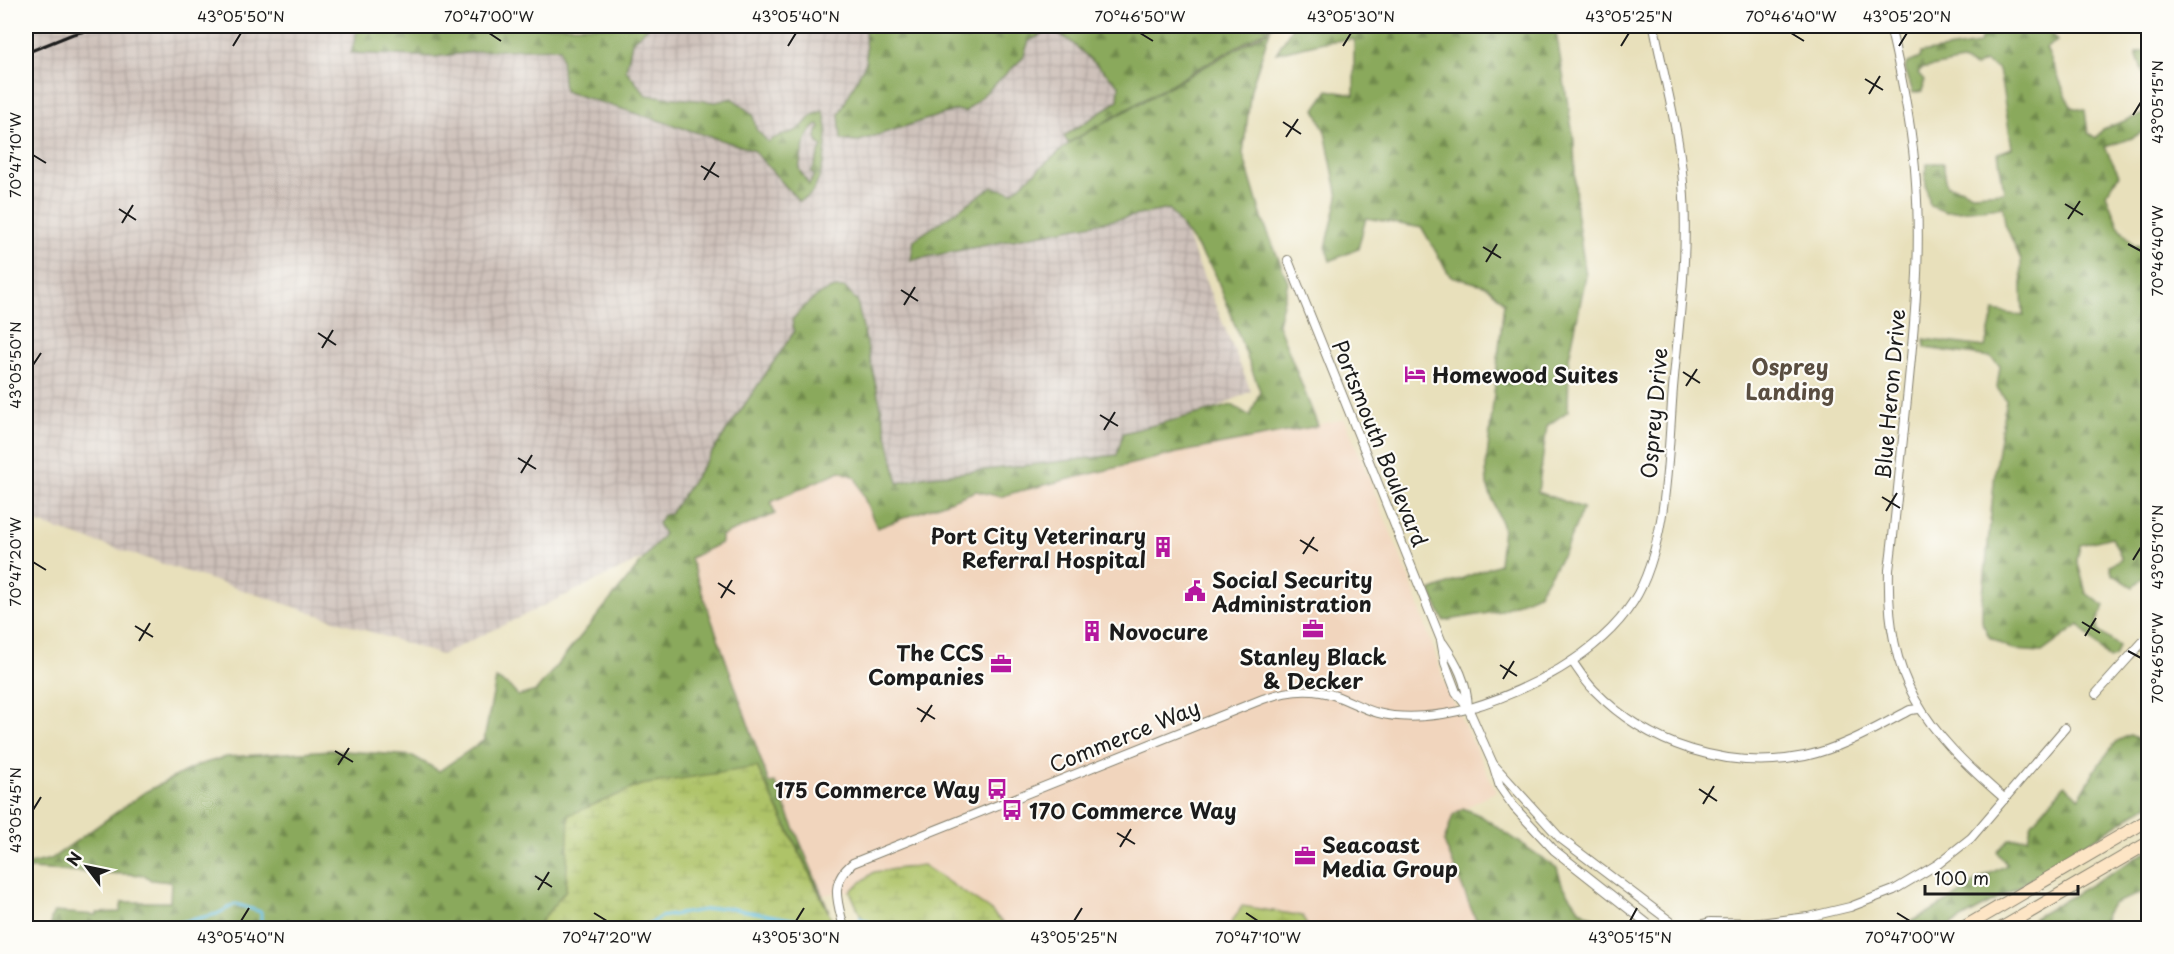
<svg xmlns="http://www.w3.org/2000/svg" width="2174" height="954" font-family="'Playpen Sans',sans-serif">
<defs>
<pattern id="industrial-grid" width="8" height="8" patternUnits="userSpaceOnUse" patternTransform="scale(1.5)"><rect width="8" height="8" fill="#cec1ba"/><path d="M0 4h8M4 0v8" fill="none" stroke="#b0a59f"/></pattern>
<pattern id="forest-firs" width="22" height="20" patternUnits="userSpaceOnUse" patternTransform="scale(1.5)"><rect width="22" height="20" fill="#8aa95c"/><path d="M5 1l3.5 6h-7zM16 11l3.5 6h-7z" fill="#70894b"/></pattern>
<pattern id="wetland-marsh" width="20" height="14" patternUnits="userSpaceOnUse" patternTransform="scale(1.5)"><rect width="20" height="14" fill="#aec367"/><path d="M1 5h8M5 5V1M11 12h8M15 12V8" fill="none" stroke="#95a759"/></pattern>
</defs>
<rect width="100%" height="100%" fill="#fdfcf7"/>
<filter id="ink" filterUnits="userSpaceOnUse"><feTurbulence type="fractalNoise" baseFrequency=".0167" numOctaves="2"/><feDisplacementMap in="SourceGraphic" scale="12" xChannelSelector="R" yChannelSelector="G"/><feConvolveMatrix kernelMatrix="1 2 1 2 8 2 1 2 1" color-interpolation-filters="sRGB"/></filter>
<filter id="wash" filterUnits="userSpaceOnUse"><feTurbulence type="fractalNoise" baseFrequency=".008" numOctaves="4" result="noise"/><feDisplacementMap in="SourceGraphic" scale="24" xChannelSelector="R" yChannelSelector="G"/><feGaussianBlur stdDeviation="1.35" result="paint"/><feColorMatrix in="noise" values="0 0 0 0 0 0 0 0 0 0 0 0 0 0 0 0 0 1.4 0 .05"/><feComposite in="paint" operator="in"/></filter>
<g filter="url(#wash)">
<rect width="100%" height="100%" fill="#e8e0bb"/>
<polygon fill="#f1d5bd" points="1345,419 1410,580 1448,692 1496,791 1453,815 1444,842 1479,928 1308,928 1303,916 1242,906 1228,928 1008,928 989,910 923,865 874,872 850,891 822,895 775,783 769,784 690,558 720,543 721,536 775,514 771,502 841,471 855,477 877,528 976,491 1001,497 1177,453"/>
<polygon fill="url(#industrial-grid)" points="26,26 1100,26 1251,391 1115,458 889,495 867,451 441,655 26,519"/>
<g fill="url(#forest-firs)" stroke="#53623c" stroke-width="1.5" fill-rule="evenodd">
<path d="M 372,26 L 649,26 L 632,42 L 626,70 L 646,95 L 716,102 L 732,98 L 753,115 L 756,129 L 768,142 C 777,135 785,135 795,131 C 808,126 805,115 823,111 C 832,131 824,176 811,194 C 808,198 803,199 799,201 L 753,150 L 564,91 L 560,48 L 481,51 L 435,57 L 351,53 L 358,28 ZM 819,124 L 820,128 L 818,129 L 816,137 L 818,143 L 822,146 L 811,173 L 814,175 L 809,185 L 799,169 C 802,154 804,132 819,124 Z"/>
<polygon points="865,26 1273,26 1068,143 1064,136 1118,101 1119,85 1070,41 1051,30 1029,41 1023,58 965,112 956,110 856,142 841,140 839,114 866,62"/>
<polygon points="1293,26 1555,26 1574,141 1576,210 1586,276 1569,358 1568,411 1547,426 1538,492 1583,508 1565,551 1538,594 1500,611 1444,621 1430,591 1499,564 1503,528 1487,485 1486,467 1504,302 1487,286 1450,276 1422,228 1366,218 1358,249 1330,261 1326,248 1338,197 1325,132 1315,109 1328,90 1354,95 1354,39 1324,42 1276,53"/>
<path d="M 1982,26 L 2048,26 L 2057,41 L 2046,48 L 2071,107 L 2085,110 L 2088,133 L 2096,138 L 2103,129 L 2148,112 L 2148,129 L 2132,138 L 2105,147 L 2119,175 L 2106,194 L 2118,225 L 2134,246 L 2146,244 L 2148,261 L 2145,265 L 2148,275 L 2148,573 L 2133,587 L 2112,574 L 2110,565 L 2122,559 L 2112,537 L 2080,545 L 2077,560 L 2086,593 L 2105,606 L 2097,621 L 2098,631 L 2119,646 L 2115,657 L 2109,659 L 2079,625 L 2042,652 L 2013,650 L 1989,637 L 1982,622 L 1982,605 L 1996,462 L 2006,400 L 1997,388 L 2000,366 L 1990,357 L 1925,348 L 1924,339 L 1985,347 L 1994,311 L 2023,316 L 2021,260 L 2005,224 L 2003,207 L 1946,212 L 1930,206 C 1927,192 1923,177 1927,163 L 1943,163 L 1947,186 L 1960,188 L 1972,194 L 2004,192 L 1998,153 L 2012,148 L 2000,75 L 1997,68 L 1984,62 L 1975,67 L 1962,61 L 1921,69 L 1918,73 L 1924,80 L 1923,91 L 1913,93 L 1905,68 L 1908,63 L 1920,58 L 1921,53 L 1978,44 L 1983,35 Z"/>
<path d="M 1270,30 L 1251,89 L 1243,154 L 1262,218 L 1288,282 L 1278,324 L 1318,426 L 1177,453 L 1012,493 L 1001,497 L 976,491 L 877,528 L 855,477 L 840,471 L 771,502 L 775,514 L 721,536 L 721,543 L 690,558 L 769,783 L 775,782 L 829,911 L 757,767 L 570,815 L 566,890 L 536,928 L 51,928 L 51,919 L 54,912 L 97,915 L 97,913 L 120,912 L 122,902 L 170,902 L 171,882 L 151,880 L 144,875 L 29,869 L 26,865 L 51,859 L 145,792 L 198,765 L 226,757 L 332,750 L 413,756 L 439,771 L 484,740 L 496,679 L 509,686 L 518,696 L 536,691 L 664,534 L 658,524 L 663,515 L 670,514 L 794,332 L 792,320 C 805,304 825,285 845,288 L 857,301 L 898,483 L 923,477 L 1117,455 L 1123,433 L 1232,405 L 1250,416 L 1260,391 L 1214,271 L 1169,209 L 911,260 L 914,240 L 992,187 L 1012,192 L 1072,141 Z"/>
<polygon points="2144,51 2148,54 2148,87 2136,53"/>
<polygon points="2130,735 2148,743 2148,805 2007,894 1945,928 1897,928 1926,914 1963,892 1977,880 2007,865 1997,852 2009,839 2028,838 2032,823 2065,785 2079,798 2099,764 2117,741"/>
<polygon points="1463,808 1481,816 1557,868 1562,884 1580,910 1608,925 1641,928 1479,928 1444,842 1453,815"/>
<polygon points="2148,851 2148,891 2112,904 2106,914 2104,928 2017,928"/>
</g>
<g fill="url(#wetland-marsh)" stroke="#657042" stroke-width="1.5">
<polygon points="757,767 836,928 536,928 566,890 569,815 641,785"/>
<polygon points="923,865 990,910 1008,928 866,928 850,891 874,872"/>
<polygon points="1242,906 1303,916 1308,928 1228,928"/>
</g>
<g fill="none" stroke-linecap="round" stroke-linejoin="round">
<g stroke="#64bde1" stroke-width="3">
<polyline points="860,918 882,928"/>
<polyline points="98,928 108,924 121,926 170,925 217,914 236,904 261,912 261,928"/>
<polyline points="645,928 660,917 723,907 803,921 808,928"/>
</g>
</g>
</g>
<g filter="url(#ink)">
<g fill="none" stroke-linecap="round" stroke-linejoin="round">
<defs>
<g id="minor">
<path d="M 1890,26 C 1902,77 1913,130 1916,183 C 1922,266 1912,348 1904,429 C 1899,476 1895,524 1889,570 C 1886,681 1924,729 2005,799"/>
<polyline points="2146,26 2148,32"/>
<polyline points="1288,260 1441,640 1445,663 1456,692 1468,708 1493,764 1500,787 1514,807 1554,850 1653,928"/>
<path d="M 1443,643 C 1457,663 1467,682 1468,708"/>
<path d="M 1572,661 C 1579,671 1585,681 1594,690 C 1648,746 1729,771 1805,756 C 1842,748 1876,728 1910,710 L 1919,709"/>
<polyline points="2096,694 2148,636"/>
<polyline points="1493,764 1560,838 1679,928"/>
<path d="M 844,928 C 838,902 828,883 853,863 L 1263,699 C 1287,690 1311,687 1336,696 C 1350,701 1363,709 1378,713 C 1405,720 1441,716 1467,709 C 1526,692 1599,655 1633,602 C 1668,548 1668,451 1673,388 C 1679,320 1689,251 1683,183 C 1679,130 1664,78 1654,26"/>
<polyline points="1690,928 1710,922 1760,923 1808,917 1850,907 1894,890 1938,864 1971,838 2065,728"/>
</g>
<g id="secondary">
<polyline points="1963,928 2148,820"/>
<polyline points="2002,928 2148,843"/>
</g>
</defs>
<use href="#minor" stroke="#827e6c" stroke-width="10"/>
<use href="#secondary" stroke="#827e6c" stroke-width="14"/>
<use href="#minor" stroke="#fff" stroke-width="8"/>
<use href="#secondary" stroke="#fde5c5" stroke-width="12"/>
<polyline stroke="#1c1c1c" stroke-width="3" points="26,53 73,34 106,26"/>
</g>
</g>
<path fill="none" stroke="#1c1c1c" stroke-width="2" d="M 489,33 L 501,41M 1140,33 L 1153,41M 1791,33 L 1804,41M 233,46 L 241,33M 788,46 L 796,33M 1343,46 L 1351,33M 1621,46 L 1629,33M 1899,46 L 1907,33M 1865,79 L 1883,90M 1869,94 L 1880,76M 2133,115 L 2141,102M 1283,122 L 1301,134M 1286,137 L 1298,119M 33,155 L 46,163M 701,166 L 719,177M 704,180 L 715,162M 2065,204 L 2083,215M 119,209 L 136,220M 2068,219 L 2080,201M 122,223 L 133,205M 2128,244 L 2141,251M 1483,247 L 1501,258M 1486,262 L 1497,244M 901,290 L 918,301M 904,305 L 915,287M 318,333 L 336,345M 322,348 L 333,330M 33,365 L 41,353M 1683,372 L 1700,383M 1686,386 L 1697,369M 1100,415 L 1118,426M 1104,430 L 1115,412M 518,458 L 536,469M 521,473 L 532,455M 1882,497 L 1900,508M 1886,511 L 1897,493M 1300,540 L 1318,551M 1303,554 L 1314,537M 2133,560 L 2141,547M 33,562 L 46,570M 718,583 L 735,594M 721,598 L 732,580M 2082,622 L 2100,633M 135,626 L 153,637M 2085,636 L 2096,618M 139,641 L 150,623M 2128,651 L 2141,658M 1500,665 L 1517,676M 1503,679 L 1514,661M 917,708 L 935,719M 921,722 L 932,705M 335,751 L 353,762M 338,765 L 349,748M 1699,789 L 1717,801M 1703,804 L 1714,786M 33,810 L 41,797M 1117,833 L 1135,844M 1120,847 L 1131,829M 535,876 L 552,887M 538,890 L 549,872M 594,913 L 607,921M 1246,913 L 1258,921M 1897,913 L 1910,921M 241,921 L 249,908M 796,921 L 804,908M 1074,921 L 1082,908M 1630,921 L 1637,908"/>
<defs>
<symbol id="hotel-bare" viewBox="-9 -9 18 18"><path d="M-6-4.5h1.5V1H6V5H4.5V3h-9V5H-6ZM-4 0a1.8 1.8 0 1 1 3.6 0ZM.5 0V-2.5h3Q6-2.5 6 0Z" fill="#b5179e" stroke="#fdfcf7" stroke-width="2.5" paint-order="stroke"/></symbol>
<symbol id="building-bare" viewBox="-9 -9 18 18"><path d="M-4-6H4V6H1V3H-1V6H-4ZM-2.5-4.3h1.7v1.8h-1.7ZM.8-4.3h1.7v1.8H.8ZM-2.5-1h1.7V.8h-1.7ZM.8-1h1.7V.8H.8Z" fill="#b5179e" stroke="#fdfcf7" stroke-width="2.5" paint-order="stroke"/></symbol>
<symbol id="civic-bare" viewBox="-9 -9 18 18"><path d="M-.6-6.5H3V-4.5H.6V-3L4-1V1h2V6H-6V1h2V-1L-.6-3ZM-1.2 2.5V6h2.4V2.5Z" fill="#b5179e" stroke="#fdfcf7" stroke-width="2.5" paint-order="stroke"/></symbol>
<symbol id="office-bare" viewBox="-9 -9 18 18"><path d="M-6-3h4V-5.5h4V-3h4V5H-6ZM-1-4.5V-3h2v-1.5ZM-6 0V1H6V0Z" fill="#b5179e" stroke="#fdfcf7" stroke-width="2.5" paint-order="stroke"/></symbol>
<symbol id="bus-bare" viewBox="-9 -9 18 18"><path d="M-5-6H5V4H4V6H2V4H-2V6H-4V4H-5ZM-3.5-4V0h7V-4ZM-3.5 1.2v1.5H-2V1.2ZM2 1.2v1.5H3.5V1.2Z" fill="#b5179e" stroke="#fdfcf7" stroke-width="2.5" paint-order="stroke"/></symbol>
</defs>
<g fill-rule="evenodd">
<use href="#hotel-bare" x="1400" y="359" width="30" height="30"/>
<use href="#building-bare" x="1148" y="532" width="30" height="30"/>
<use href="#civic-bare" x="1180" y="576" width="30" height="30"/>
<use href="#office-bare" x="1298" y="614" width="30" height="30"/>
<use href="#building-bare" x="1077" y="616" width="30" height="30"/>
<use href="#office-bare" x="986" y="649" width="30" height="30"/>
<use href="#bus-bare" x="982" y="774" width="30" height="30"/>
<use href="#bus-bare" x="997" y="795" width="30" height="30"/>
<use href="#office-bare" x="1290" y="841" width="30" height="30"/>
</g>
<g text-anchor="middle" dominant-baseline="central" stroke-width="4.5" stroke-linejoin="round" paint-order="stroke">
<g font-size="21" font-weight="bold" fill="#1c1c1c" stroke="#fdfcf7" text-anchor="start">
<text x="1432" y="374">Homewood Suites</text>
<text x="1146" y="535" text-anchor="end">Port City Veterinary<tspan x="1146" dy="24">Referral Hospital</tspan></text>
<text x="1212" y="579">Social Security<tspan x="1212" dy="24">Administration</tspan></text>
<text x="1109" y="631">Novocure</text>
<text x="984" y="652" text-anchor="end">The CCS<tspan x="984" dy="24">Companies</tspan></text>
<text x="1313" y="656" text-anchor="middle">Stanley Black<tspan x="1313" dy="24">&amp; Decker</tspan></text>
<text x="980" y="789" text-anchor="end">175 Commerce Way</text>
<text x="1029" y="810">170 Commerce Way</text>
<text x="1322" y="844">Seacoast<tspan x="1322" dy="24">Media Group</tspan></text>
</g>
<g font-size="21" fill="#1c1c1c" stroke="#fdfcf7">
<text transform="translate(1889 394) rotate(-85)">Blue Heron Drive</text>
<text transform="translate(1653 413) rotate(-85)">Osprey Drive</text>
<text transform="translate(1381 443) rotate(68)">Portsmouth Boulevard</text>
<text transform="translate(1124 735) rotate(-22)">Commerce Way</text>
</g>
<g font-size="22" font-weight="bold" fill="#5a4e41" stroke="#fdfcf7">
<text x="1790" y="365">Osprey<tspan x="1790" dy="25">Landing</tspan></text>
</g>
</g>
<rect width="2174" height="954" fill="none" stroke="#fdfcf7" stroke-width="66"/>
<g transform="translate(87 867) rotate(302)" stroke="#fdfcf7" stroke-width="4.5" paint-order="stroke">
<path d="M0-4.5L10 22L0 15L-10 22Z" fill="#1c1c1c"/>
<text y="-9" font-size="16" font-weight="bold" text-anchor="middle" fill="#1c1c1c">N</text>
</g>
<path d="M1925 885v9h153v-9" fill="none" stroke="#1c1c1c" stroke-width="3"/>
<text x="1934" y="885" font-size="18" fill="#1c1c1c" stroke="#fdfcf7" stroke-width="4.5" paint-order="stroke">100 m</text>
<rect x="33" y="33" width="2108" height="888" fill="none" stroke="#1c1c1c" stroke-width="2"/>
<g font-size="15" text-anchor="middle" fill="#1c1c1c">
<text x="241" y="22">43°05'50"N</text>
<text x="489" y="22">70°47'00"W</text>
<text x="796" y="22">43°05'40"N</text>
<text x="1140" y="22">70°46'50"W</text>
<text x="1351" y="22">43°05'30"N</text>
<text x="1629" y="22">43°05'25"N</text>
<text x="1791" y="22">70°46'40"W</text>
<text x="1907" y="22">43°05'20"N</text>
<text transform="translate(2158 102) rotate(-90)" y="5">43°05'15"N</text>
<text transform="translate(16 155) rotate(-90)" y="5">70°47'10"W</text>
<text transform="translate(2158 251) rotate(-90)" y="5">70°46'40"W</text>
<text transform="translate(16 365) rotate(-90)" y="5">43°05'50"N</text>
<text transform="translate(2158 547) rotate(-90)" y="5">43°05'10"N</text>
<text transform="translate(16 562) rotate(-90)" y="5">70°47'20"W</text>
<text transform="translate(2158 658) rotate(-90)" y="5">70°46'50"W</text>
<text transform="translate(16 810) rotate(-90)" y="5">43°05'45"N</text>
<text x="241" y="943">43°05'40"N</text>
<text x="607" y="943">70°47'20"W</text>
<text x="796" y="943">43°05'30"N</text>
<text x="1074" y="943">43°05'25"N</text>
<text x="1258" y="943">70°47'10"W</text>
<text x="1630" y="943">43°05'15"N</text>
<text x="1910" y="943">70°47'00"W</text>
</g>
</svg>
